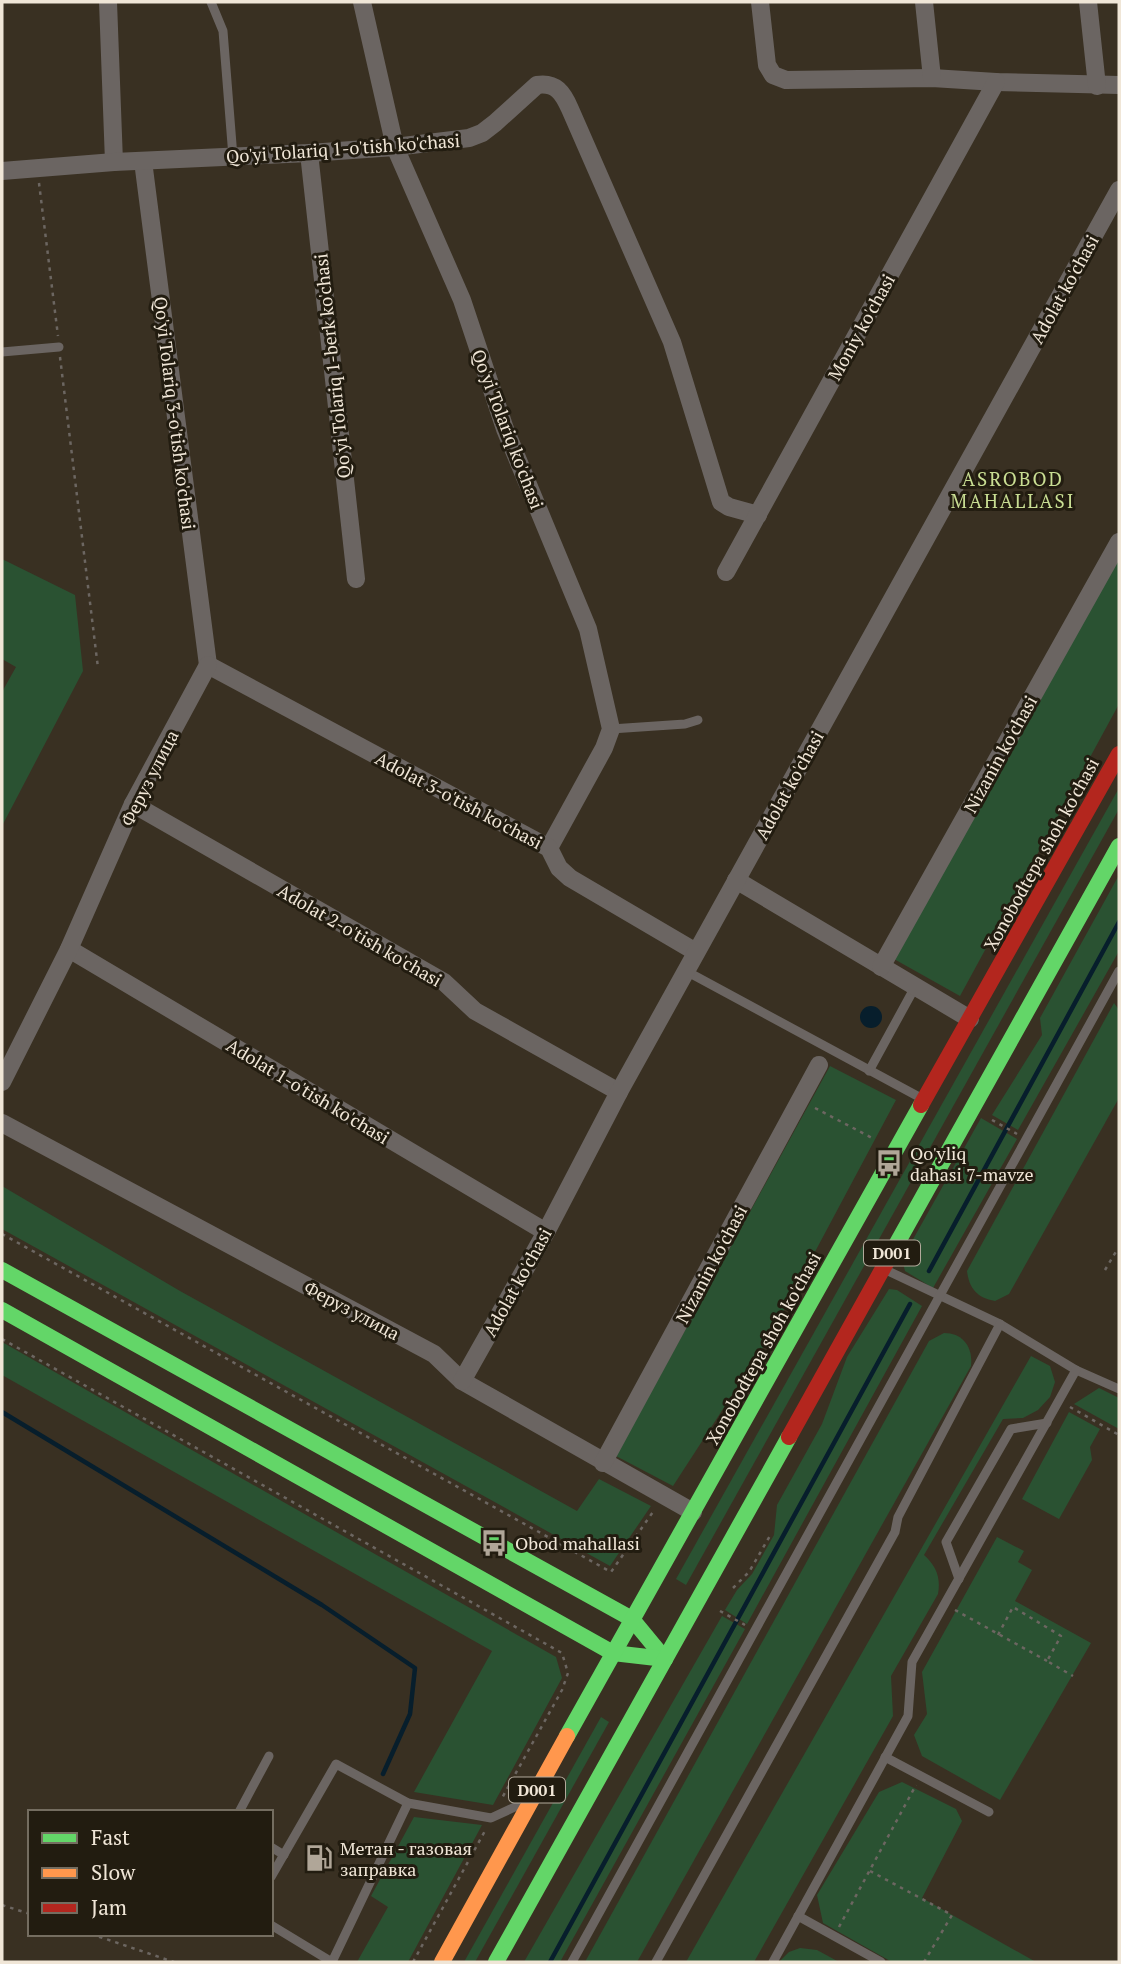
<svg xmlns="http://www.w3.org/2000/svg" width="1121" height="1964" font-family="'PT Serif',serif">
<rect width="100%" height="100%" fill="#393022"/>
<g fill="#2a5232">
<polygon points="1119,557 1119,704 960,996 894,959"/>
<polygon points="2,559 75,595 83,671 2,826 2,692 16,667 2,659"/>
<polygon points="1119,788 1119,809 686,1585 676,1579"/>
<polygon points="1119,875 1119,951 1018,1130 992,1115 1042,1035 1040,1018"/>
<path d="M 1114,1003 L 1119,1010 L 1119,1098 L 1009,1294 L 995,1301 C 977,1298 969,1288 967,1271 Z"/>
<polygon points="830,1066 896,1100 769,1338 673,1486 616,1456"/>
<polygon points="981,1118 1017,1139 933,1288 905,1271 902,1259"/>
<polygon points="2,1186 180,1291 577,1511 599,1479 651,1506 610,1566 2,1229"/>
<polygon points="889,1289 897,1290 922,1306 747,1624 725,1610 737,1590 752,1574 774,1535 777,1505 822,1424 847,1357"/>
<path d="M 944,1333 C 963,1333 973,1347 971,1366 L 637,1962 L 585,1962 L 929,1341 Z"/>
<polygon points="2,1342 556,1657 562,1678 493,1805 414,1792 492,1651 2,1375"/>
<path d="M 1031,1356 L 1050,1366 L 1055,1382 L 1050,1397 L 1038,1410 L 1023,1418 L 1003,1419 L 924,1555 C 936,1566 941,1577 938,1594 L 891,1676 L 893,1716 L 754,1962 L 686,1962 Z"/>
<polygon points="1099,1388 1119,1398 1119,1429 1074,1404"/>
<polygon points="1069,1412 1100,1429 1090,1447 1092,1460 1059,1519 1022,1499"/>
<polygon points="997,1537 1024,1551 1018,1562 1032,1570 1015,1601 1091,1643 1000,1800 922,1756 914,1735 927,1714 922,1672"/>
<polygon points="722,1616 745,1629 560,1962 524,1962"/>
<polygon points="601,1717 609,1722 475,1962 464,1962"/>
<polygon points="902,1782 956,1809 962,1821 922,1898 1036,1962 892,1962 823,1923 817,1895 879,1792"/>
<polygon points="414,1817 482,1825 408,1962 357,1962 388,1907 371,1896"/>
<polygon points="800,1948 817,1950 839,1962 779,1962 789,1952"/>
</g>
<circle fill="#071e2c" cx="871" cy="1017" r="11"/>
<g fill="none" stroke-linecap="round" stroke-linejoin="round">
<g stroke="#071e2c" stroke-width="4.5">
<polyline points="929,1271 1119,922"/>
<polyline points="2,1412 322,1605 415,1668 410,1714 383,1774"/>
<polyline points="550,1962 910,1304"/>
</g>
<g stroke="#6c6661" stroke-width="2.5" stroke-dasharray="3.5 5" stroke-linecap="butt">
<polyline points="39,183 58,336"/>
<polyline points="60,357 98,668"/>
<polyline points="815,1108 874,1139"/>
<polyline points="992,1120 1017,1134"/>
<polyline points="2,1234 611,1572 655,1509"/>
<polyline points="1105,1270 1117,1250 1119,1251"/>
<polyline points="2,1339 562,1653 568,1673 562,1690 502,1798"/>
<polyline points="1070,1407 1119,1435"/>
<polyline points="733,1588 749,1572 771,1534"/>
<polyline points="955,1610 1047,1661"/>
<polyline points="720,1611 745,1625"/>
<polyline points="998,1635 1013,1607 1061,1636 1047,1661 1073,1676"/>
<polyline points="870,1871 952,1915 924,1962"/>
<polyline points="2,1905 30,1914"/>
<polyline points="839,1927 916,1785"/>
<polyline points="91,1934 174,1962"/>
<polyline points="413,1962 486,1829"/>
</g>
<g stroke="#6b6562" stroke-width="9">
<polyline points="211,2 223,31 233,157"/>
<polyline points="2,352 59,347"/>
<polyline points="611,729 685,724 698,720"/>
<polyline points="686,971 921,1098"/>
<polyline points="869,1071 915,987"/>
<polyline points="888,1271 1000,1324 1076,1370 1119,1389"/>
<polyline points="959,1579 946,1542 1011,1429 1047,1423"/>
<polyline points="885,1757 989,1812"/>
<polyline points="239,1812 269,1756"/>
<polyline points="271,1847 284,1855"/>
<polyline points="271,1877 336,1764 408,1803 491,1818 517,1806"/>
<polyline points="798,1916 881,1962"/>
<polyline points="271,1925 332,1962"/>
<polyline points="332,1962 408,1803"/>
<polyline points="572,1962 1119,971"/>
<polyline points="656,1962 895,1532 898,1517 1000,1324"/>
<polyline points="773,1962 908,1716 912,1662 1076,1370"/>
</g>
<g stroke="#6b6562" stroke-width="18">
<polyline points="108,2 114,162"/>
<polyline points="362,2 395,147 462,300 505,429 588,629 611,729 604,748 549,848"/>
<polyline points="760,2 767,65 773,75 786,80 932,78 996,82 1119,85"/>
<polyline points="924,2 932,78"/>
<polyline points="1088,2 1097,86"/>
<polyline points="309,153 356,579"/>
<polyline points="143,161 208,665"/>
<path d="M 2,171 L 114,162 L 309,153 L 395,147 L 469,138 L 482,133 L 495,123 L 537,85 C 556,82 563,93 570,109 L 672,342 L 721,502 L 729,507 L 758,515"/>
<polyline points="726,572 996,82"/>
<polyline points="208,665 549,848 559,868 570,878 696,952"/>
<polyline points="133,804 444,982 475,1011 619,1092"/>
<polyline points="736,880 970,1019"/>
<polyline points="69,949 546,1232"/>
<polyline points="881,967 1119,542"/>
<polyline points="2,1082 69,949 133,804 208,665"/>
<polyline points="2,1123 434,1354 462,1381 693,1512"/>
<polyline points="462,1381 546,1232 619,1092 1119,190"/>
<polyline points="603,1463 819,1065"/>
</g>
<g stroke="#63d668" stroke-width="16">
<polyline points="891,1254 1119,846"/>
<polyline points="2,1270 632,1619 665,1659"/>
<polyline points="2,1310 613,1653 665,1659"/>
<polyline points="567,1736 921,1105"/>
<polyline points="496,1962 789,1437"/>
</g>
<polyline stroke="#ff974d" stroke-width="16" points="442,1962 567,1736"/>
<g stroke="#b3261e" stroke-width="16">
<polyline points="921,1105 1119,754"/>
<polyline points="789,1437 891,1254"/>
</g>
</g>
<defs>
<symbol id="bus-bare" viewBox="-9 -9 18 18"><path d="M-5-6H5V4H4V6H2V4H-2V6H-4V4H-5ZM-3.5-4V0h7V-4ZM-3.5 1.2v1.5H-2V1.2ZM2 1.2v1.5H3.5V1.2Z" fill="#b0a698" stroke="#221c10" stroke-width="2.5" paint-order="stroke"/></symbol>
<symbol id="fuel-bare" viewBox="-9 -9 18 18"><path d="M-5.5-6h7V0h2V4h1.3V-2.5L3-4.5l.8-.8L6-3V5H2.5V1h-1V6h-7ZM-4.2-4.7v3.2H.2V-4.7Z" fill="#b0a698" stroke="#221c10" stroke-width="2.5" paint-order="stroke"/></symbol>
</defs>
<g fill-rule="evenodd">
<use href="#bus-bare" x="870" y="1144" width="38" height="38"/>
<use href="#bus-bare" x="475" y="1524" width="38" height="38"/>
<use href="#fuel-bare" x="300" y="1839" width="38" height="38"/>
</g>
<g text-anchor="middle" dominant-baseline="central" stroke-width="6" stroke-linejoin="round" paint-order="stroke">
<g fill="#221c10" stroke="#b2a99b" stroke-width="2">
<rect x="864" y="1240.5" width="56" height="25" rx="5"/>
<rect x="509" y="1777.5" width="56" height="25" rx="5"/>
</g>
<g font-size="16" font-weight="bold" fill="#f0e6d7">
<text x="892" y="1253">D001</text>
<text x="537" y="1790">D001</text>
</g>
<g font-size="18" fill="#f0e6d7" stroke="#221c10">
<text transform="translate(343 148) rotate(-4)">Qo'yi Tolariq 1-o'tish ko'chasi</text>
<text transform="translate(1064 289) rotate(-61)">Adolat ko'chasi</text>
<text transform="translate(861 327) rotate(-61)">Moniy ko'chasi</text>
<text transform="translate(332 366) rotate(-96)">Qo'yi Tolariq 1-berk ko'chasi</text>
<text transform="translate(175 413) rotate(83)">Qo'yi Tolariq 3-o'tish ko'chasi</text>
<text transform="translate(508 429) rotate(69)">Qo'yi Tolariq ko'chasi</text>
<text transform="translate(1000 754) rotate(-61)">Nizanin ko'chasi</text>
<text transform="translate(149 778) rotate(-63)">Феруз улица</text>
<text transform="translate(789 785) rotate(-61)">Adolat ko'chasi</text>
<text transform="translate(459 800) rotate(28)">Adolat 3-o'tish ko'chasi</text>
<text transform="translate(1041 854) rotate(-61)">Xonobodtepa shoh ko'chasi</text>
<text transform="translate(360 935) rotate(30)">Adolat 2-o'tish ko'chasi</text>
<text transform="translate(308 1091) rotate(31)">Adolat 1-o'tish ko'chasi</text>
<text transform="translate(711 1264) rotate(-62)">Nizanin ko'chasi</text>
<text transform="translate(517 1282) rotate(-61)">Adolat ko'chasi</text>
<text transform="translate(352 1310) rotate(28)">Феруз улица</text>
<text transform="translate(763 1348) rotate(-61)">Xonobodtepa shoh ko'chasi</text>
</g>
<g font-size="18" fill="#f0e6d7" stroke="#221c10" text-anchor="start">
<text x="910" y="1153">Qo'yliq<tspan x="910" dy="21">dahasi 7-mavze</tspan></text>
<text x="515" y="1543">Obod mahallasi</text>
<text x="340" y="1848">Метан - газовая<tspan x="340" dy="21">заправка</tspan></text>
</g>
<g font-size="19" letter-spacing="2" fill="#c9de93" stroke="#221c10">
<text x="1013" y="478">ASROBOD<tspan x="1013" dy="22">MAHALLASI</tspan></text>
</g>
</g>
<rect width="1121" height="1964" fill="none" stroke="#f0e6d7" stroke-width="7"/>
<rect x="28" y="1810" width="245" height="126" fill="#221c10" stroke="#746d60" stroke-width="2"/>
<rect x="42" y="1833" width="35" height="10" fill="#63d668" stroke="#746d60" stroke-width="2"/>
<text x="91" y="1845" font-size="21" fill="#f0e6d7">Fast</text>
<rect x="42" y="1868" width="35" height="10" fill="#ff974d" stroke="#746d60" stroke-width="2"/>
<text x="91" y="1880" font-size="21" fill="#f0e6d7">Slow</text>
<rect x="42" y="1903" width="35" height="10" fill="#b3261e" stroke="#746d60" stroke-width="2"/>
<text x="91" y="1915" font-size="21" fill="#f0e6d7">Jam</text>
</svg>
